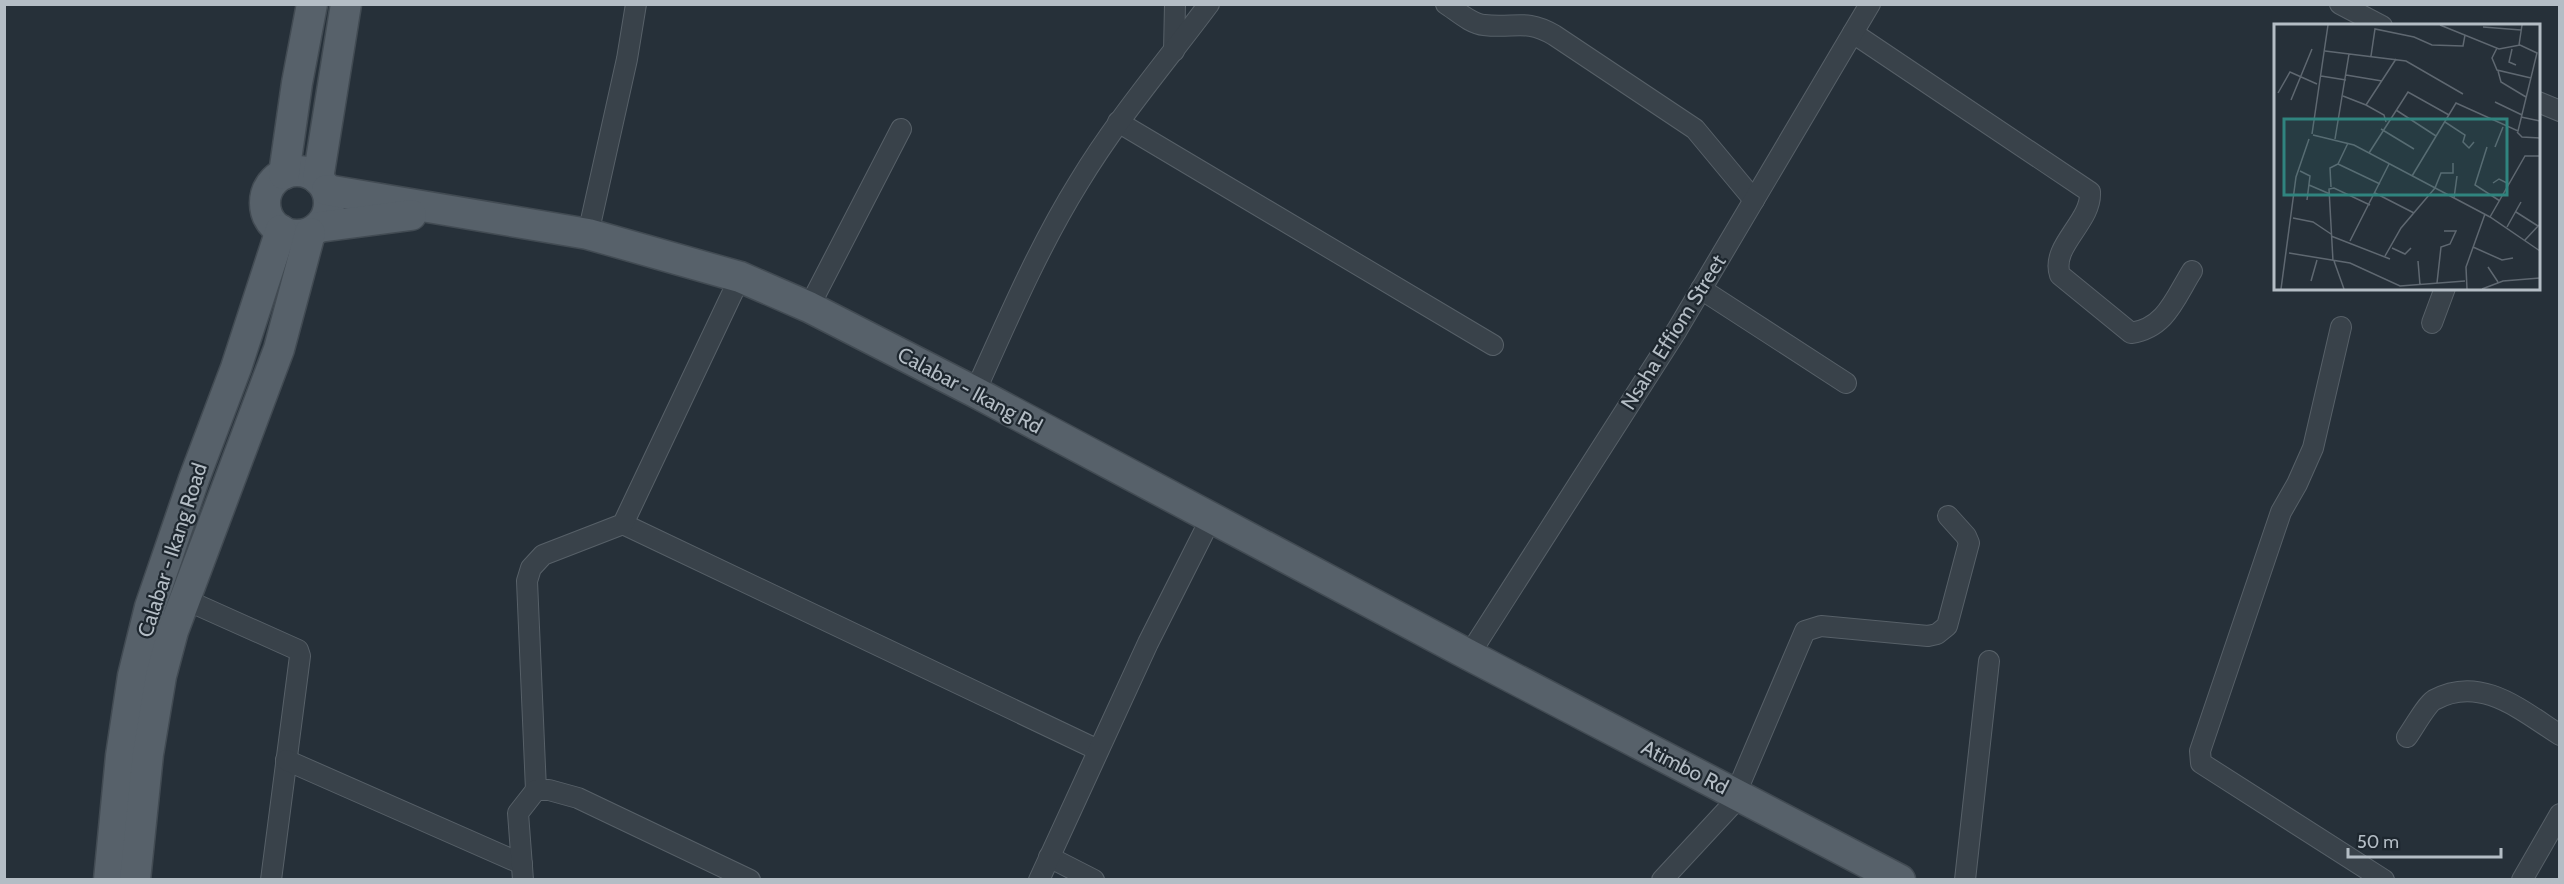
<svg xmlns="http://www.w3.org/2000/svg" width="2564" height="884" font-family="Cabin,sans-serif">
<rect width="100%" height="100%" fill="#263039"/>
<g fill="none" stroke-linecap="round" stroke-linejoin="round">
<defs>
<g id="minor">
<path d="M 1446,4 C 1457,11 1471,24 1484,25 C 1514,29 1525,18 1554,35 L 1695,129 L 1754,200"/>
<polyline points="2340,4 2382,26"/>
<path d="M 1853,33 L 2090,192 C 2092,222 2050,246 2060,275 L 2131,333 C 2166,328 2175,298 2192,271"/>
<polyline points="1174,51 1175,4"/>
<polyline points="2538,102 2560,111"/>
<polyline points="1118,122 1493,345"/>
<polyline points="588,234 627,59 636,4"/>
<polyline points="1701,289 1846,383"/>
<polyline points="809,307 901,129"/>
<polyline points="2432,323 2445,288"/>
<polyline points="2341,327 2313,448 2297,484 2281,512 2200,751 2201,763 2384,880"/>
<path d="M 975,392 C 1007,321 1038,248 1079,182 C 1117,119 1165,63 1209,4"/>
<polyline points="623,524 1098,750"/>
<polyline points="184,599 298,650 300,656 271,880"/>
<polyline points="1469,655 1677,330 1870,4"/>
<path d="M 2407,737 C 2413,729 2426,705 2434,700 C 2481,674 2522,711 2560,735"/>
<polyline points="286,760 522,864"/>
<polyline points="536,790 527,581 531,568 543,555 623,524 740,277"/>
<polyline points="1736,793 1805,631 1821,626 1928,636 1937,634 1947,626 1969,543 1966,536 1948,516"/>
<polyline points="1049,857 1094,880"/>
<polyline points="523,880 518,813 536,790 549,790 578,798 750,880"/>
<polyline points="1039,880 1148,643 1211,518"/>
<polyline points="1662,880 1740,796"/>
<polyline points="1965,880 1989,661"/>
<polyline points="2522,880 2560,814"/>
</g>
<g id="primary">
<circle cx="297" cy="203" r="32"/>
<polyline points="284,174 297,83 312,4"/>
<polyline points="318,179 346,4"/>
<polyline points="327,190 588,234 740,277 809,307 975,392 1469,655 1900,880"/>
<polyline points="319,227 411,215"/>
<polyline points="109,880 121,756 133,676 150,607 194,479 236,368 281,230"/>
<polyline points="135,880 148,754 161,676 173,631 279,349 310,233"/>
</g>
</defs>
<use href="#minor" stroke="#576068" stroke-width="22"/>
<use href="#primary" stroke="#424b53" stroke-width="33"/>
<use href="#minor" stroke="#39424a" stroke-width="20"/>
<use href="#primary" stroke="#57616a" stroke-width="30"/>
</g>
<g text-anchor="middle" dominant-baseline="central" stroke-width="4.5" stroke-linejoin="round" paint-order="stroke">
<g font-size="21" fill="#b4bdc5" stroke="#1e272f">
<text transform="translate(1673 332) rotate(-58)">Nsaha Effiom Street</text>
<text transform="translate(970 390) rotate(28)">Calabar - Ikang Rd</text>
<text transform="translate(172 550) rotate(-72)">Calabar - Ikang Road</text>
<text transform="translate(1685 767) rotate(27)">Atimbo Rd</text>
</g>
</g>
<g transform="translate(2274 24)">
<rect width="266" height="266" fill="#263039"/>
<path fill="none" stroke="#5f6871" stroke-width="1.5" d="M 209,3 L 247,6M 245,21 L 248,1M 223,24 L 218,34 L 223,46 L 257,54M 238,25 L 235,38 L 242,41M 51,27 L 132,37 L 189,70M 97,32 L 101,5 L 140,13 L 158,21 L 189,22 L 191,11M 224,47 L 227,58 L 252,73M 72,51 L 108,57M 47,52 L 72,56M 4,69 L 16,48 L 43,60M 69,72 L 92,81 L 110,91 L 112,98M 17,76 L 38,25M 221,78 L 248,91M 92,81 L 122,35M 122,86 L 162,112M 247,93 L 266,97M 171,98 L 191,111 L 189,118 L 195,124 L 200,118M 107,105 L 140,125M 243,108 L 248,113 L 266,114M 38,110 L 54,1M 39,111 L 80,121 L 216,193 L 266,227M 61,115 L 75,30M 213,123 L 201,161 L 226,177M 221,123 L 229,103M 95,129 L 134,68 L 175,91M 64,140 L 106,160M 26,147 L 36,152 L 33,176M 138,152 L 182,79 L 244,107 L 263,29 L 246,21 L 225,25 L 166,1M 219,159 L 225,155 L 235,160M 35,161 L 56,170M 57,163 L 56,144 L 64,140 L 74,119M 161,164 L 167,149 L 179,149 L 179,139M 101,169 L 140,189M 180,174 L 183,152M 242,188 L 264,202M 216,193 L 251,132 L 266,132M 19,194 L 39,198 L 57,210M 233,203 L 247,178M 57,212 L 116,235M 251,216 L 265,201M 76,217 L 115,140M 199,223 L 228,236 L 239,234M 118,224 L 131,230 L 137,224M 15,229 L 76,239 L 126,262 L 191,257M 111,232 L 127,204 L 161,164M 59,237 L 55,165 L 60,164 L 96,181M 60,237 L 70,265M 144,237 L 146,261M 214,243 L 224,258M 37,257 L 43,236M 163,259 L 167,223 L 176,220 L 182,207 L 170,207M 7,265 L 22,153 L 35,115M 193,265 L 192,243 L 211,190M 208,265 L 229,257 L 266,254"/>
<path fill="#30847f" fill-opacity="0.15" stroke="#30847f" stroke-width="3" d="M 10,95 L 233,95 L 233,171 L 10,171 Z"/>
<rect width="266" height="266" fill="none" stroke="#b4bdc5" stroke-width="3"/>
</g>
<rect width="2564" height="884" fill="none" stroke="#b4bdc5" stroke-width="12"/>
<path d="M2348 848v9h153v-9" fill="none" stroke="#b4bdc5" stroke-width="3"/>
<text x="2357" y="848" font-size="18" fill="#b4bdc5" stroke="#1e272f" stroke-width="4.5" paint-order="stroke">50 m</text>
</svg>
